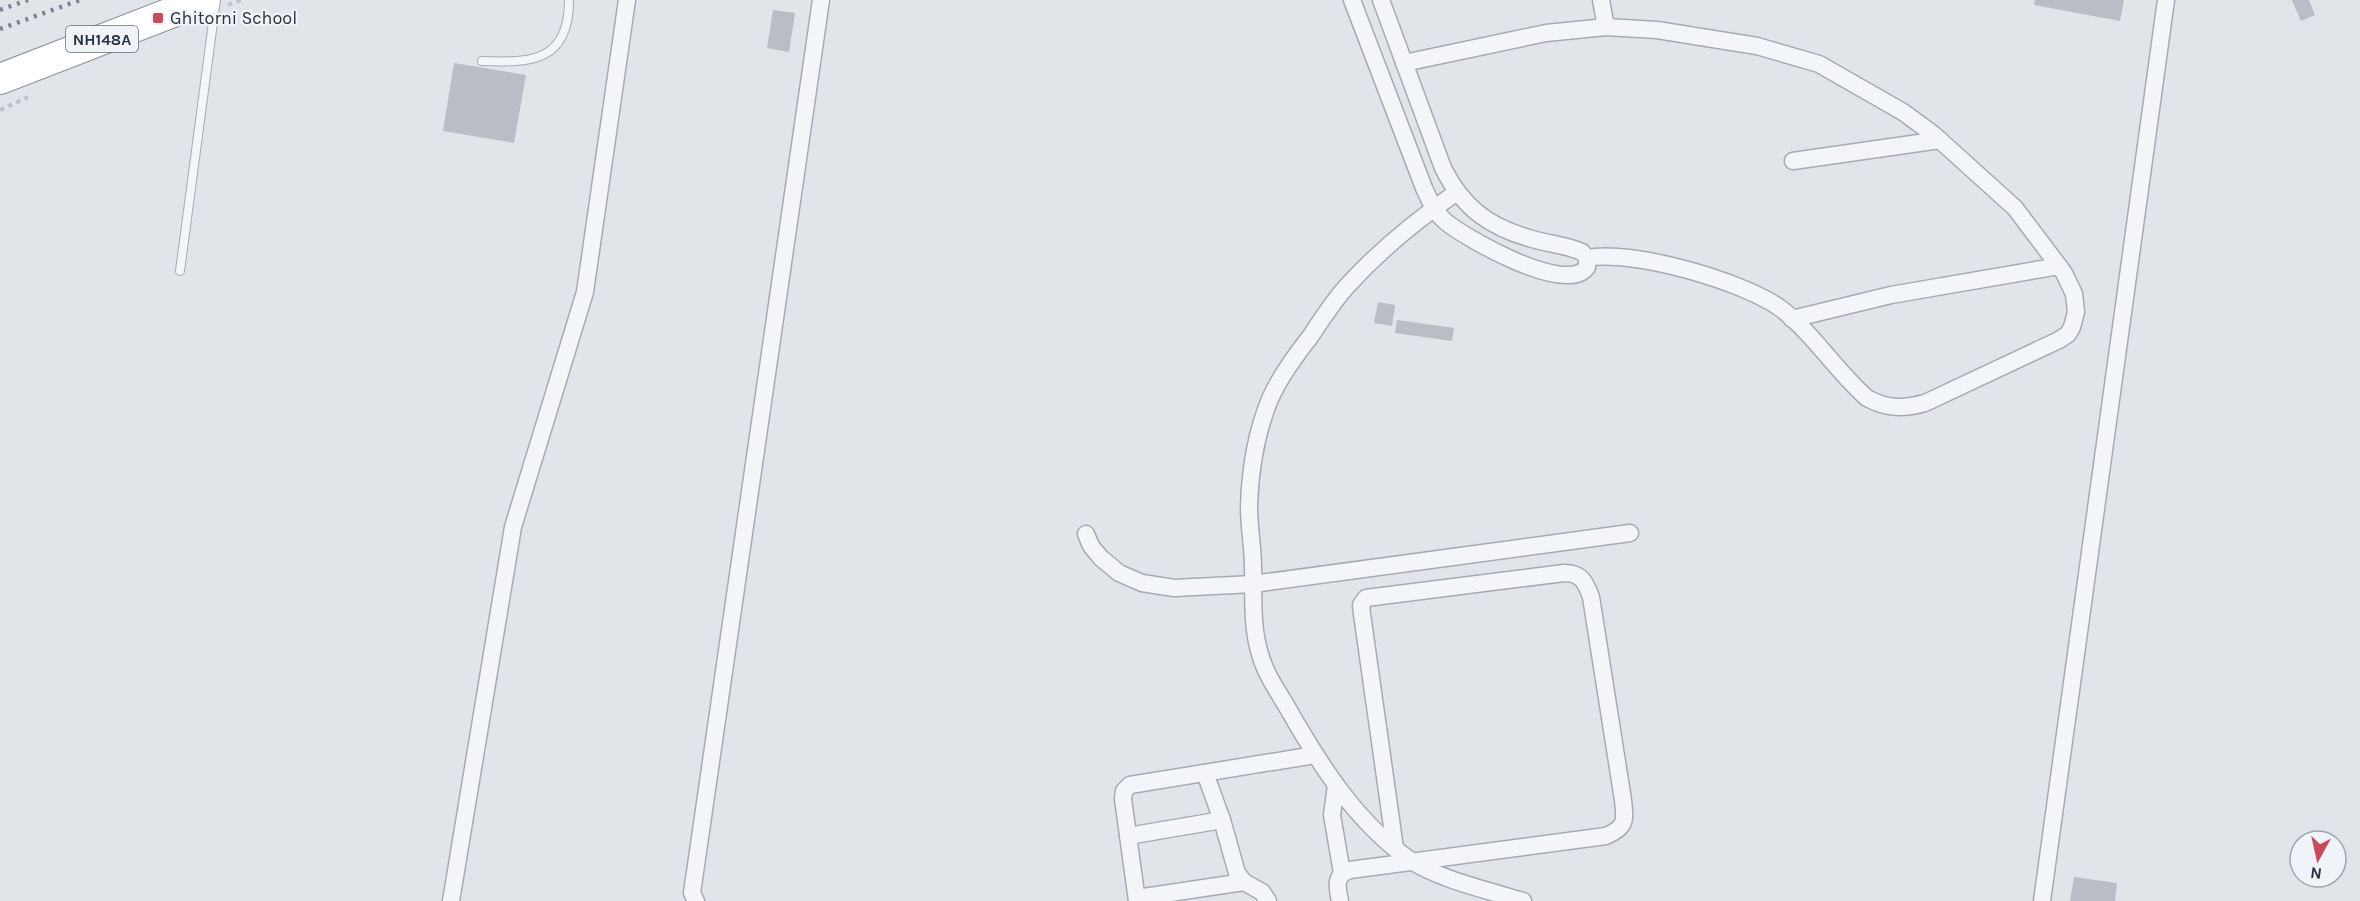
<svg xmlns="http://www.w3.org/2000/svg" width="2360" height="901" font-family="Karla,sans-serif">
<rect width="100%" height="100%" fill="#e1e4e9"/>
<g fill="#b8bdc6">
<polygon points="2035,0 2124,0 2120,21 2034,5"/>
<polygon points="2292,0 2309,0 2315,15 2301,21"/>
<polygon points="773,10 795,13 789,52 767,48"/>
<polygon points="454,63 526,75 514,143 443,131"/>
<polygon points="1378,302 1395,305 1392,326 1374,323"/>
<polygon points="1397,320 1454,328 1452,341 1395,333"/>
<polygon points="2074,877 2117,883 2115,901 2070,901"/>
</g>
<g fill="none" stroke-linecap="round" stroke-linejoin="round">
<defs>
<g id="lane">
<path d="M 482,61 C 531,63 569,62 569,0"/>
<polyline points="180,271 216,0"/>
</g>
<g id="street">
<path d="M 1352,0 L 1424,188 C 1430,201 1435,213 1446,222 C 1467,239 1567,296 1587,267 L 1587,258 L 1582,252 C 1566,245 1549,244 1532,239 C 1489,227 1463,208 1443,168 L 1381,0"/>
<polyline points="1601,0 1606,27"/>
<path d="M 1404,63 L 1546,33 L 1606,27 L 1657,30 L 1757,46 L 1819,64 L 1903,112 L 1933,134 L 2015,208 L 2064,273 L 2074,294 L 2076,312 L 2072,327 L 2068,334 L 2059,340 L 1925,403 C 1903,409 1887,409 1867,398 C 1836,371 1813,333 1780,308 C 1742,281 1632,249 1587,258"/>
<polyline points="1793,161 1940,140"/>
<path d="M 1457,192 C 1418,219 1380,250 1348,285 C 1334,300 1322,319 1310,337 C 1295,356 1280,376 1270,399 C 1256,433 1250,470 1249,507 C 1249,527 1253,547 1253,567 C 1254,596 1251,625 1260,654 C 1265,673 1277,690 1287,707 C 1320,765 1355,821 1410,860 C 1438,879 1490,891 1523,901"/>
<polyline points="1792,319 1891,295 2059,266"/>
<polyline points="1086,534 1091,546 1101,558 1119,573 1142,583 1174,588 1253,584 1630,533"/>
<polyline points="1205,773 1222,820 1237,873 1244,882 1262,892 1268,901"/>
<polyline points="1336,785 1332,815 1342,873"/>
<polyline points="1128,836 1222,820"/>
<polyline points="1137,898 1244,882"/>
<polyline points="451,901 513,527 585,292 627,0"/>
<polyline points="696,901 692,893 821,0"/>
<polyline points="1137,901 1123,799 1124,791 1130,785 1315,755"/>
<path d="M 1340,901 C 1337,887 1334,875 1350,870 L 1606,836 C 1627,827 1625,820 1623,800 L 1591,597 C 1585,581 1581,573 1564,573 L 1366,598 L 1361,605 L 1362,614 L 1395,848"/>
<polyline points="2042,901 2166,0"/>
</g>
<polyline id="highway" points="0,79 204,0"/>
</defs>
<use href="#lane" stroke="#a6abb3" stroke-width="10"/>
<use href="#street" stroke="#a6abb3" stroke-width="19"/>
<use href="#highway" stroke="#89919f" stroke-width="32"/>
<g stroke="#bfc2c8" stroke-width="4" stroke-dasharray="4.5 4.5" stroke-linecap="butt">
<polyline points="228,5 241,0"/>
<polyline points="0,110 28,97"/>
</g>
<use href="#lane" stroke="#f4f5f8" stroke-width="8"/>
<use href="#street" stroke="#f4f5f8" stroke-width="16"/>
<use href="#highway" stroke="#fff" stroke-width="30"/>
<g stroke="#7b8392" stroke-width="4.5" stroke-dasharray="3 6" stroke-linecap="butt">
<polyline points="0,10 28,0"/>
<polyline points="0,29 80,0"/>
</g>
</g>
<rect fill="#c94b5b" stroke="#f0f3f7" stroke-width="2" x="152" y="12" width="12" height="12" rx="3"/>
<g text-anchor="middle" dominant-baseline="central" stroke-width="4.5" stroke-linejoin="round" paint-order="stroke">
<rect fill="#f0f3f7" stroke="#656c77" stroke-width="1.5" x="66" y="26" width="72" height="26" rx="4.5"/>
<g font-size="16" font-weight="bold" fill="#2a3240">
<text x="102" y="39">NH148A</text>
</g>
<g font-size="18" fill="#2a3240" stroke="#f0f3f7" text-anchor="start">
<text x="170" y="18">Ghitorni School</text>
</g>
</g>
<g transform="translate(2318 859) rotate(188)"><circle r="28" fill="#f0f3f7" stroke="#a1a6ae" stroke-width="1.5"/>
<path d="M0-4.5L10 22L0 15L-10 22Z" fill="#c94b5b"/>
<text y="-9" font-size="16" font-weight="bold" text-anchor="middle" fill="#2a3240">N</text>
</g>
</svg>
